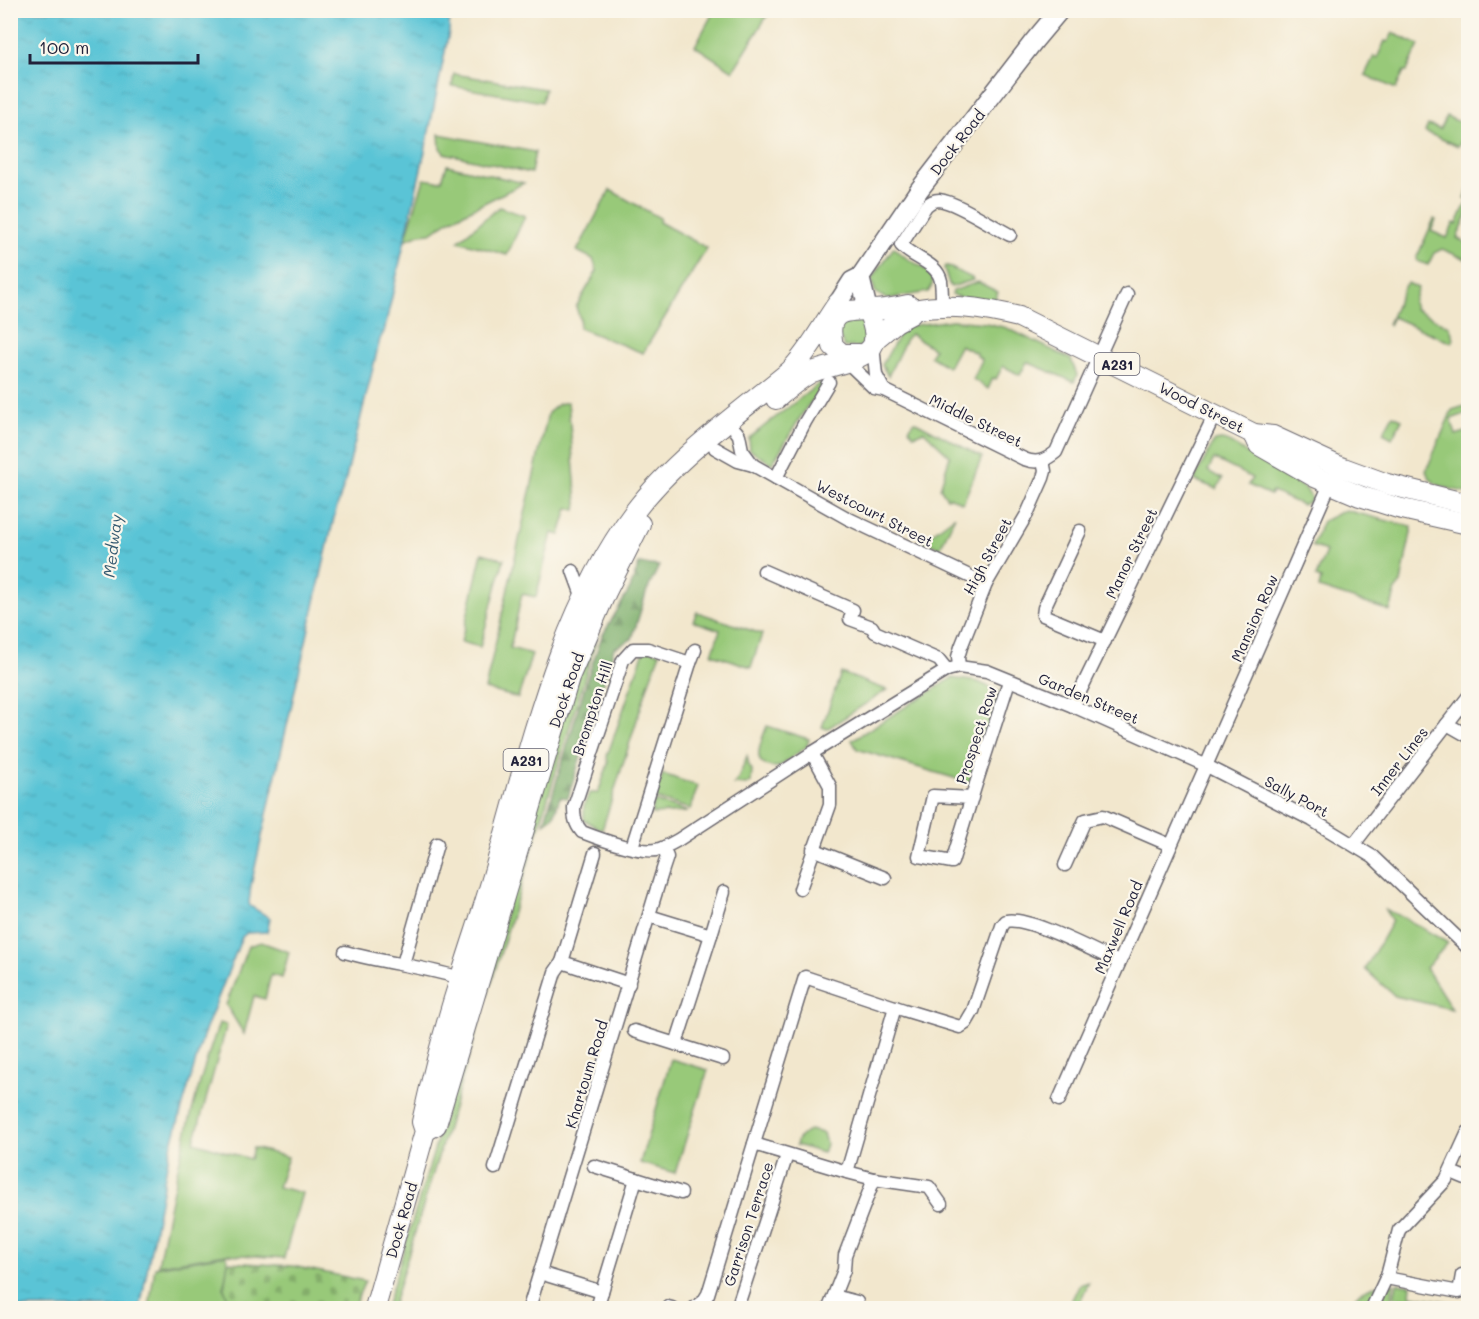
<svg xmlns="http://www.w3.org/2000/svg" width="1479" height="1319" font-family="Mali,sans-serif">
<defs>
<pattern id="forest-firs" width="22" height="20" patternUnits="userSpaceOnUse" patternTransform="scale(1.5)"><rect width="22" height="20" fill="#7aad69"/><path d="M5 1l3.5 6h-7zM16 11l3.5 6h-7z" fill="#648c58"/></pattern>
<pattern id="cemetery-stones" width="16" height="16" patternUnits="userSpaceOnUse" patternTransform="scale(1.5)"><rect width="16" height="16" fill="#98c979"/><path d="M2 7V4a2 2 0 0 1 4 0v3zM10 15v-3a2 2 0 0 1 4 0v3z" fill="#83ac6a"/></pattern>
<pattern id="water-ripples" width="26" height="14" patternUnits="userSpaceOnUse" patternTransform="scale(1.5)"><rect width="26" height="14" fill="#5ac4d6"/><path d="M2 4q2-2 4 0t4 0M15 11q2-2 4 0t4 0" fill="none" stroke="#4ea8b9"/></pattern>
</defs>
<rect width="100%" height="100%" fill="#fbf7ec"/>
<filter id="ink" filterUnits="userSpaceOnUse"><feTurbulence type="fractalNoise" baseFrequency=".0167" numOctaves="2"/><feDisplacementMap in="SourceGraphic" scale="12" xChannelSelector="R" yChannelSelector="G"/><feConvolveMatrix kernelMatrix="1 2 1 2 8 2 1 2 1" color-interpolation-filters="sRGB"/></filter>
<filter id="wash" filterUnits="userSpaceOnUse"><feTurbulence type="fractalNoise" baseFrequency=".008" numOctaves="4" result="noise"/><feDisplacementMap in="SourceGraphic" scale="24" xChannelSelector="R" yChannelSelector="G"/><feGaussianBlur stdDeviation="1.35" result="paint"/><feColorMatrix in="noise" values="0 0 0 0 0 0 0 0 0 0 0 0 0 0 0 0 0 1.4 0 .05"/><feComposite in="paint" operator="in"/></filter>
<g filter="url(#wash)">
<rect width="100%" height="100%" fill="#f2e7cd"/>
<g fill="#98c979" stroke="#5d765a" stroke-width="1.5">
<polygon points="714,11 770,11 733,71 695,46"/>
<polygon points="1393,33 1419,45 1407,71 1404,71 1396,89 1365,75 1374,56 1377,58 1385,41 1388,42"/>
<polygon points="454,74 545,89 542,102 452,86"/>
<polygon points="1446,116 1468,126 1468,139 1465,146 1460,143 1458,146 1425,132 1428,125 1440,129"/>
<polygon points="439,134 535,152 531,173 444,153 440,148"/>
<polygon points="447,165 524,183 448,221 431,233 420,234 405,240 424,179 437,181 442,180"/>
<polygon points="610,190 660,218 659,222 707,248 643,353 579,328 580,319 576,307 597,271 593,259 577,251"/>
<polygon points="1468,190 1468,213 1457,238 1468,244 1468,260 1442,249 1434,253 1428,265 1417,261 1417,257 1434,219 1436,220 1431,231 1447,238 1454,223 1457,224 1468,199 1465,198"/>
<polygon points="499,207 525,216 507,255 458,241"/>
<path d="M 894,247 C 897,250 900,254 905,257 C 918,266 943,274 928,292 L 886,299 L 875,292 L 872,279 Z"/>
<polygon points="947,266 972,278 973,280 951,287 949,284 944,268 945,266"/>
<polygon points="978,282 998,292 993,303 959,297 952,294 953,291"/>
<polygon points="1408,283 1418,288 1413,302 1415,309 1449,326 1454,338 1452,343 1393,317 1389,325 1388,324 1405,285"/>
<polygon points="842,319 863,320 869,334 860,347 844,347 836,328"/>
<polygon points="952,320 986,323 1007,328 1071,359 1077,375 1074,382 1027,362 1020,375 1003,366 996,379 993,378 988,389 973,379 982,360 976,355 976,353 960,345 948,367 930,356 934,349 911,334 906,339 888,376 882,365 900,333 909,326"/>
<polygon points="821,382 829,382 806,408 772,464 750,450 749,438"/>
<polygon points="568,402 577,503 576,510 568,508 560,535 552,533 536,597 522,594 510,648 532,654 518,698 485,689 548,413 559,404"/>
<path d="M 1468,405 L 1468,413 L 1451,419 L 1456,435 L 1468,431 L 1468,493 C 1452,488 1432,489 1426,471 L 1452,410 Z"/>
<polygon points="1393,415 1402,419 1392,438 1383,433"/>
<polygon points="914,421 982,457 963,503 950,497 947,498 940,488 950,456 924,431 914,435 909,429"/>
<polygon points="1221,440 1227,441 1306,489 1311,498 1310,502 1302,505 1272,492 1270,495 1248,485 1252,478 1214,459 1208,471 1222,479 1217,489 1194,480 1212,445 1215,441"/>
<polygon points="1345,510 1412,527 1401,583 1396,589 1390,611 1319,588 1321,579 1316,577 1326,551 1312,546 1323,521"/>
<polygon points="955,516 940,548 923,541 923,540"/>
<polygon points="482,553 504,559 480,647 461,642"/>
<polygon points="697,612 762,634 751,667 712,654 720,630 693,621"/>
<polygon points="598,634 392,1308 386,1308 487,977 570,693"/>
<polygon points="645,648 660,653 649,682 602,830 584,820 584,806 589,793 598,793 608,764 607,756"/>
<polygon points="841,673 887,690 827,729 822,727"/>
<polygon points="952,678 978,682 1003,693 974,784 857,749 852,740"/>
<path d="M 767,726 L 809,739 L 807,746 L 779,767 C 748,769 760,744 767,726 Z"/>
<polygon points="747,756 749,766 752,770 751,782 747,785 734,784 738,779"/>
<polygon points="663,774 698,786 690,809 654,798"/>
<polygon points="654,801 688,812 652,814"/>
<polygon points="1385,910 1403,917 1448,943 1426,968 1452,1009 1395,996 1365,969 1392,921"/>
<polygon points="261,942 289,952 282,978 271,975 265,999 254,996 244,1034 226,1005 248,946"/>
<path d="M 219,1023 L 227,1025 L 194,1142 L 250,1159 L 253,1148 L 288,1157 L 278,1187 L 302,1193 L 284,1258 L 226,1254 L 158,1265 C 173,1183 191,1102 219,1023 Z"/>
<polygon points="671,1059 708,1070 675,1173 640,1163"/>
<polygon points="809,1130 823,1133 826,1144 823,1153 796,1145 798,1139"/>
<polygon points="226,1255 228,1262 224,1288 231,1308 149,1308 155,1267"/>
<polygon points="1089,1282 1077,1308 1068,1308 1079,1285"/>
<polygon points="1381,1283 1369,1308 1345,1308 1360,1292"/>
<polygon points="1394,1283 1390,1308 1377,1308 1388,1285"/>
<polygon points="1397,1283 1411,1285 1410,1295 1454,1303 1454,1307 1394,1297"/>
</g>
<polygon fill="url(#forest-firs)" stroke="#4e6852" stroke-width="1.5" points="639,564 659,566 646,593 632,639 614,648 568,798 560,797 554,816 544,823 587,679 602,636 630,589"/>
<polygon fill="url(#cemetery-stones)" stroke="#5d765a" stroke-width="1.5" points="228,1262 293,1266 365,1281 353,1308 231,1308 224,1288"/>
<polygon fill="url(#water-ripples)" stroke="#3e7388" stroke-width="1.5" points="10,11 450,11 449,32 425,151 384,332 380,339 345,482 335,513 251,885 249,903 250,906 270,918 267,932 247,933 242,937 203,1036 169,1154 140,1308 11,1308"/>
</g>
<g filter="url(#ink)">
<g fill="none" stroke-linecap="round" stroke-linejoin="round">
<defs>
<g id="street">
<path d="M 942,306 C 942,298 942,289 941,281 C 937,262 913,259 901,245 L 926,206 C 930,202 933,200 939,200 C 957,202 992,226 1010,235"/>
<polyline points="873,345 876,375 884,390"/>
<path d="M 847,362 L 874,388 L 884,390 L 1024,459 C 1037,464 1045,461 1056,452 L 1127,294"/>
<polyline points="736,431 739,435 742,450 753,465"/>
<polyline points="715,448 738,461 753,465 847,518 986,584"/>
<polyline points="776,478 805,422 829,382"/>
<polyline points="1080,531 1044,608 1043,615 1105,641"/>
<polyline points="573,571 584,601"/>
<polyline points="764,571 853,610 850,619 872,627 875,632 939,660 947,670"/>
<polyline points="690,663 695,650"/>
<polyline points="959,667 958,657 961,647 986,584 1027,514 1043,478 1045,471 1043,461"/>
<polyline points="1073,706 1215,414"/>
<polyline points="1447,724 1468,736"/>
<polyline points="972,798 933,796 919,856 952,862 975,787 1009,681"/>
<polyline points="1354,844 1468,697"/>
<path d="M 632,847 L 690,663 L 648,649 L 633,649 L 623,660 L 574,807 C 574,817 575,824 582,832 C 600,839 637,853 656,850 C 664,848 671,844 678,840 L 812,753 L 947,670 L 959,667 L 987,671 L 1073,706 L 1205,765 L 1312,820 L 1373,857 L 1468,948"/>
<polyline points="813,849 885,878"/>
<polyline points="595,853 562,962 629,984"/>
<polyline points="1065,865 1085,820 1103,816 1170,845"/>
<polyline points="800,889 830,805 830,786 812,753"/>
<polyline points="649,916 711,935 724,892"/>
<path d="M 345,952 C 383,963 422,966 460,978"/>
<polyline points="403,964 437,844"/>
<polyline points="634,1031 723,1059"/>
<polyline points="676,1044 711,935"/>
<polyline points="1059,1100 1330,484"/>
<polyline points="754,1144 847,1172 895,1007"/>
<polyline points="594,1166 681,1193"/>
<polyline points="495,1168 555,972 562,962"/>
<polyline points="847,1172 874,1179 929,1187 941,1204"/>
<polyline points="1451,1172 1468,1179"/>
<polyline points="540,1273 602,1292"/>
<polyline points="1386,1278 1459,1292 1462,1275"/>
<polyline points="834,1296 857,1302"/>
<polyline points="739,1302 787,1155"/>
<polyline points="668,1307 672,1308"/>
<polyline points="529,1308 663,869 667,857 663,848"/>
<polyline points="597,1308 636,1179"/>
<path d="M 694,1308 L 703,1302 L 708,1294 L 805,977 L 904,1010 L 960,1027 L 966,1023 L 973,1011 L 1002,926 L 1006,921 C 1029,916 1095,952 1119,962"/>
<polyline points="829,1308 844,1270 845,1255 874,1179"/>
<polyline points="1372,1308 1387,1276 1399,1230 1446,1180 1468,1132"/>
</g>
<g id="secondary">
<polyline points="860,277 868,310"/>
<polyline points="838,303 852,281 860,277 919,190 1034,41 1060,10"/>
</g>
<g id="primary">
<polyline points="874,340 896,322 911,314 913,310"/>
<path d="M 859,354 L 842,354 L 833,346 C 826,310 842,311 870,310 C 883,310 895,308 908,305 L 913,310 C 949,303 983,308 1019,317 L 1254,434 L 1273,436 L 1338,466 L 1387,484 L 1468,504"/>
<path d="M 776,399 C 786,390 798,380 810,373 C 827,365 866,363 874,343 C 877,333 871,320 868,310"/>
<polyline points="1254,434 1259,445 1315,477 1360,496 1398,508 1468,524"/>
<polyline points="425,1131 436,1125 570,675 606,592 640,524"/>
<path d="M 375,1308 L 425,1131 L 422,1122 C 433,1073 445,1025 461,977 C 472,941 485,905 495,869 C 530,749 559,612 635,511 C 675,458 739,413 790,371 C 811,349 821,327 838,303"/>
</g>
</defs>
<use href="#street" stroke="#6b676e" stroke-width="15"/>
<use href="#secondary" stroke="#6b676e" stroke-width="21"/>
<use href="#primary" stroke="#6b676e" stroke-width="22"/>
<use href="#street" stroke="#fff" stroke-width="12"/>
<use href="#secondary" stroke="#fff" stroke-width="18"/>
<use href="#primary" stroke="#fff" stroke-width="20"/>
</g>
</g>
<g text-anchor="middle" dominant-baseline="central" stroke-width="4.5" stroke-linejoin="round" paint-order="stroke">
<g fill="#fbf7ec" stroke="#636270" stroke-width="1.5">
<rect x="1094.5" y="353" width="45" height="22" rx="4.5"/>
<rect x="503.5" y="749" width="45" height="22" rx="4.5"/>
</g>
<g font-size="14" font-weight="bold" fill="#22223b">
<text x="1117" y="364">A231</text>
<text x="526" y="760">A231</text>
</g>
<g font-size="15" fill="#22223b" stroke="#fbf7ec">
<text transform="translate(957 142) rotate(-52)">Dock Road</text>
<text transform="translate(1202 407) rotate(27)">Wood Street</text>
<text transform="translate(976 420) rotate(26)">Middle Street</text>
<text transform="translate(875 513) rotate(27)">Westcourt Street</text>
<text transform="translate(1131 553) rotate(-64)">Manor Street</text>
<text transform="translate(987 556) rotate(-62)">High Street</text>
<text transform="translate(1254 618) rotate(-66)">Mansion Row</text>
<text transform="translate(566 690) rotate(-71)">Dock Road</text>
<text transform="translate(1089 698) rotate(23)">Garden Street</text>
<text transform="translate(592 708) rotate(-72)">Brompton Hill</text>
<text transform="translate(976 735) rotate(-72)">Prospect Row</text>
<text transform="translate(1399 761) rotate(-52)">Inner Lines</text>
<text transform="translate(1297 796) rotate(28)">Sally Port</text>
<text transform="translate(1118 927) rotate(-67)">Maxwell Road</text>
<text transform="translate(586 1074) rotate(-73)">Khartoum Road</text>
<text transform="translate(401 1220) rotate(-74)">Dock Road</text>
<text transform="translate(748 1224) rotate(-72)">Garrison Terrace</text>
</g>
<g font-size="16" font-style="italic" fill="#365b71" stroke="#fbf7ec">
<text transform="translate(112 546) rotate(-83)">Medway</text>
</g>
</g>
<rect width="1479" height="1319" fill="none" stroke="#fbf7ec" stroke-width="36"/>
<path d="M30 54v9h168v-9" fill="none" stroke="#22223b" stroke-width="3"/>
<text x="39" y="54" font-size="18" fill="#22223b" stroke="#fbf7ec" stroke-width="4.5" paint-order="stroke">100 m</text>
</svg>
